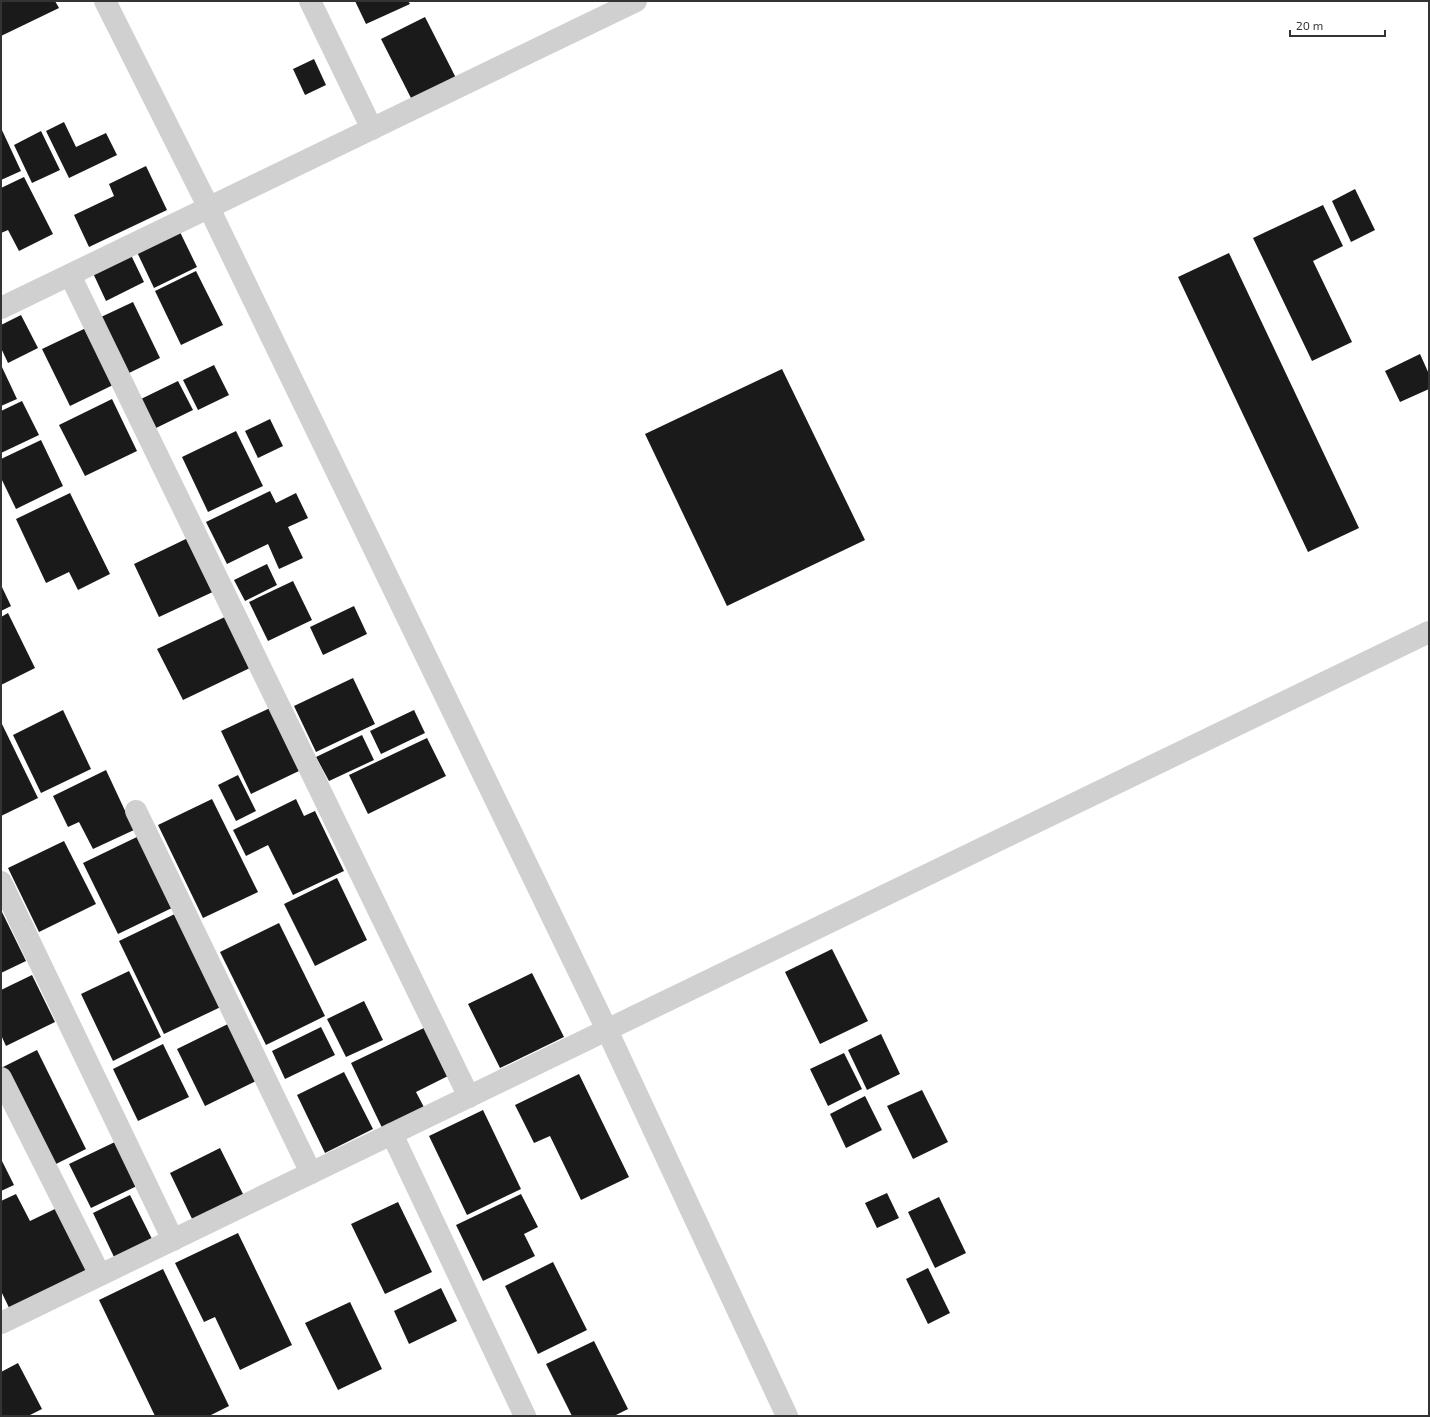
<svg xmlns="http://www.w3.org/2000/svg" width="1430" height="1417" font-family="'Exo 2',sans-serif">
<rect width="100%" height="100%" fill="#fff"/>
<g fill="#1a1a1a">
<polygon points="1,1 55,1 59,8 1,36"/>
<polygon points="355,1 408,1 410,4 366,24"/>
<polygon points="425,17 456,78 412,100 381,39"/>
<polygon points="314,59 326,85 305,95 293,69"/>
<polygon points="64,122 76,147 106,133 117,155 69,178 46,131"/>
<polygon points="1,128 21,171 1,180"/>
<polygon points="41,131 60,170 32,183 14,145"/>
<polygon points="146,166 167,210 89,247 74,215 114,196 109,184"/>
<polygon points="24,177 53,234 19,251 8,230 1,233 1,188"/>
<polygon points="1355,189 1375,230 1351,242 1332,201"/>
<polygon points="1323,205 1343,246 1313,261 1352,342 1312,361 1253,238"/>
<polygon points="179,230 197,267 154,288 136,250"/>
<polygon points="130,253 144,282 106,301 92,271"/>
<polygon points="1229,253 1359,528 1308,552 1178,277"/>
<polygon points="196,271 223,325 181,345 155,291"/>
<polygon points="133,302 160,358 129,373 101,317"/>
<polygon points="21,315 38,348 8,363 1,348 1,325"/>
<polygon points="86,328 113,385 70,406 42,349"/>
<polygon points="1420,354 1429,374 1429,389 1400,402 1385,371"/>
<polygon points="1,365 17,399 1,406"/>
<polygon points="214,365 229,395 198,410 183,380"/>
<polygon points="782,369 865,540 727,606 645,434"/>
<polygon points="178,381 193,410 156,428 141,399"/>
<polygon points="112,399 137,451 85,476 59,425"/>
<polygon points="22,401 39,435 1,453 1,411"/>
<polygon points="270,419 283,446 258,458 245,431"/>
<polygon points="236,431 263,486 208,512 182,457"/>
<polygon points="41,440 63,486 16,509 1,478 1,459"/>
<polygon points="270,491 276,503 296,493 308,518 288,527 303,558 279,569 268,544 227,564 206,522"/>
<polygon points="70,493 110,574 78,590 69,572 46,583 16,519"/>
<polygon points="190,537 217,590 159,617 134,564"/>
<polygon points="267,564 277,585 245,601 234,580"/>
<polygon points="293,581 312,620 268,641 249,602"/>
<polygon points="1,585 11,606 1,611"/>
<polygon points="354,606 367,634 323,655 310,627"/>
<polygon points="8,613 35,668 1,685 1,617"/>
<polygon points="227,616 252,667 183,700 157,649"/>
<polygon points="353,678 375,724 316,752 294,706"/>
<polygon points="270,708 301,770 251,794 221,731"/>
<polygon points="63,710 91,769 41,793 13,735"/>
<polygon points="414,710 425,733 381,754 370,731"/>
<polygon points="1,722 38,798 1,816"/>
<polygon points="362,735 374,760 329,781 316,757"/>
<polygon points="427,738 446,776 368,814 349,775"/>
<polygon points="106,770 134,830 93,849 79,822 68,827 53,796"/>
<polygon points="238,775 256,811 236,821 218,785"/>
<polygon points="212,799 258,892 203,918 158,825"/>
<polygon points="296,799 304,816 315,811 344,871 293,895 268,845 246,856 233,830"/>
<polygon points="141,835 176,906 118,934 83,863"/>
<polygon points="64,841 96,904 39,932 8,868"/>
<polygon points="337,878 367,940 315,966 284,904"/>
<polygon points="1,910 26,961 1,973"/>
<polygon points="181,911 227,1004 164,1034 119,941"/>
<polygon points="279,923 325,1016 266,1045 220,952"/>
<polygon points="832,949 868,1021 820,1044 785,972"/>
<polygon points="129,971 161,1037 113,1061 81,994"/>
<polygon points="532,973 564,1037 500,1068 468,1004"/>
<polygon points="32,975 55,1022 6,1046 1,1035 1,990"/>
<polygon points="364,1001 383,1040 346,1057 327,1019"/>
<polygon points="232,1022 260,1079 205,1106 177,1049"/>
<polygon points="428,1026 452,1074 416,1092 427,1113 385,1134 351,1063"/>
<polygon points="321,1027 335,1055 285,1079 272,1051"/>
<polygon points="881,1034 900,1074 867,1090 848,1050"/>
<polygon points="163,1044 189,1097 138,1121 113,1069"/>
<polygon points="37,1050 86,1149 48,1168 1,1068"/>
<polygon points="844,1053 862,1089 828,1106 810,1069"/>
<polygon points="344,1072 373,1129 325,1153 297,1095"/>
<polygon points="579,1074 629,1177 581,1200 550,1136 534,1143 515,1105"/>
<polygon points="922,1090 948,1142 913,1159 887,1106"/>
<polygon points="865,1096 882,1130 846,1148 830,1114"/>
<polygon points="483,1110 521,1189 467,1215 429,1136"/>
<polygon points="117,1141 139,1185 91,1208 69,1164"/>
<polygon points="220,1148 245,1198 194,1223 170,1173"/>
<polygon points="1,1159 14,1185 1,1191"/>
<polygon points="887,1193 899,1218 877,1228 865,1203"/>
<polygon points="16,1194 30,1221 57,1208 91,1276 12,1314 1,1291 1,1201"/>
<polygon points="521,1194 538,1227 524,1234 535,1256 483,1281 456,1225"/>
<polygon points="130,1195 153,1241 115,1259 93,1213"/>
<polygon points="939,1197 966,1253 935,1268 908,1212"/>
<polygon points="398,1202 432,1272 385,1294 351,1224"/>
<polygon points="238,1233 292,1345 240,1370 215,1317 204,1322 175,1263"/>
<polygon points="553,1262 587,1330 538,1354 505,1286"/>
<polygon points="928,1268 950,1313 928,1324 906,1279"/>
<polygon points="163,1269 229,1406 209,1416 155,1416 99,1300"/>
<polygon points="441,1288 457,1321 409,1344 394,1311"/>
<polygon points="350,1302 382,1369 338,1390 305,1323"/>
<polygon points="594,1341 628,1409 614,1416 572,1416 546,1364"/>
<polygon points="18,1363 42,1409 28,1416 1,1416 1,1372"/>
</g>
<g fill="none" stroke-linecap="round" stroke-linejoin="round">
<g stroke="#d0d0d0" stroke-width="22">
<polyline points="105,1 209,208 607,1030 787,1416"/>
<polyline points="310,1 372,129"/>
<polyline points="70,275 469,1097"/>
<polyline points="1,308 636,1"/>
<polyline points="136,811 311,1173"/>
<polyline points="1,882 173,1240"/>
<polyline points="1,1078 100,1275"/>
<polyline points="392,1134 525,1416"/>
<polyline points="1,1323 1429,632"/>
</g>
</g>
<rect width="1430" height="1417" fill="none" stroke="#333333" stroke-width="4"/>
<path d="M1290 30v6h95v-6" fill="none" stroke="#333333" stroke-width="2"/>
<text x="1296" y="30" font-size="12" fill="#333333" stroke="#ffffff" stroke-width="3" paint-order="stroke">20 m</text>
</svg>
